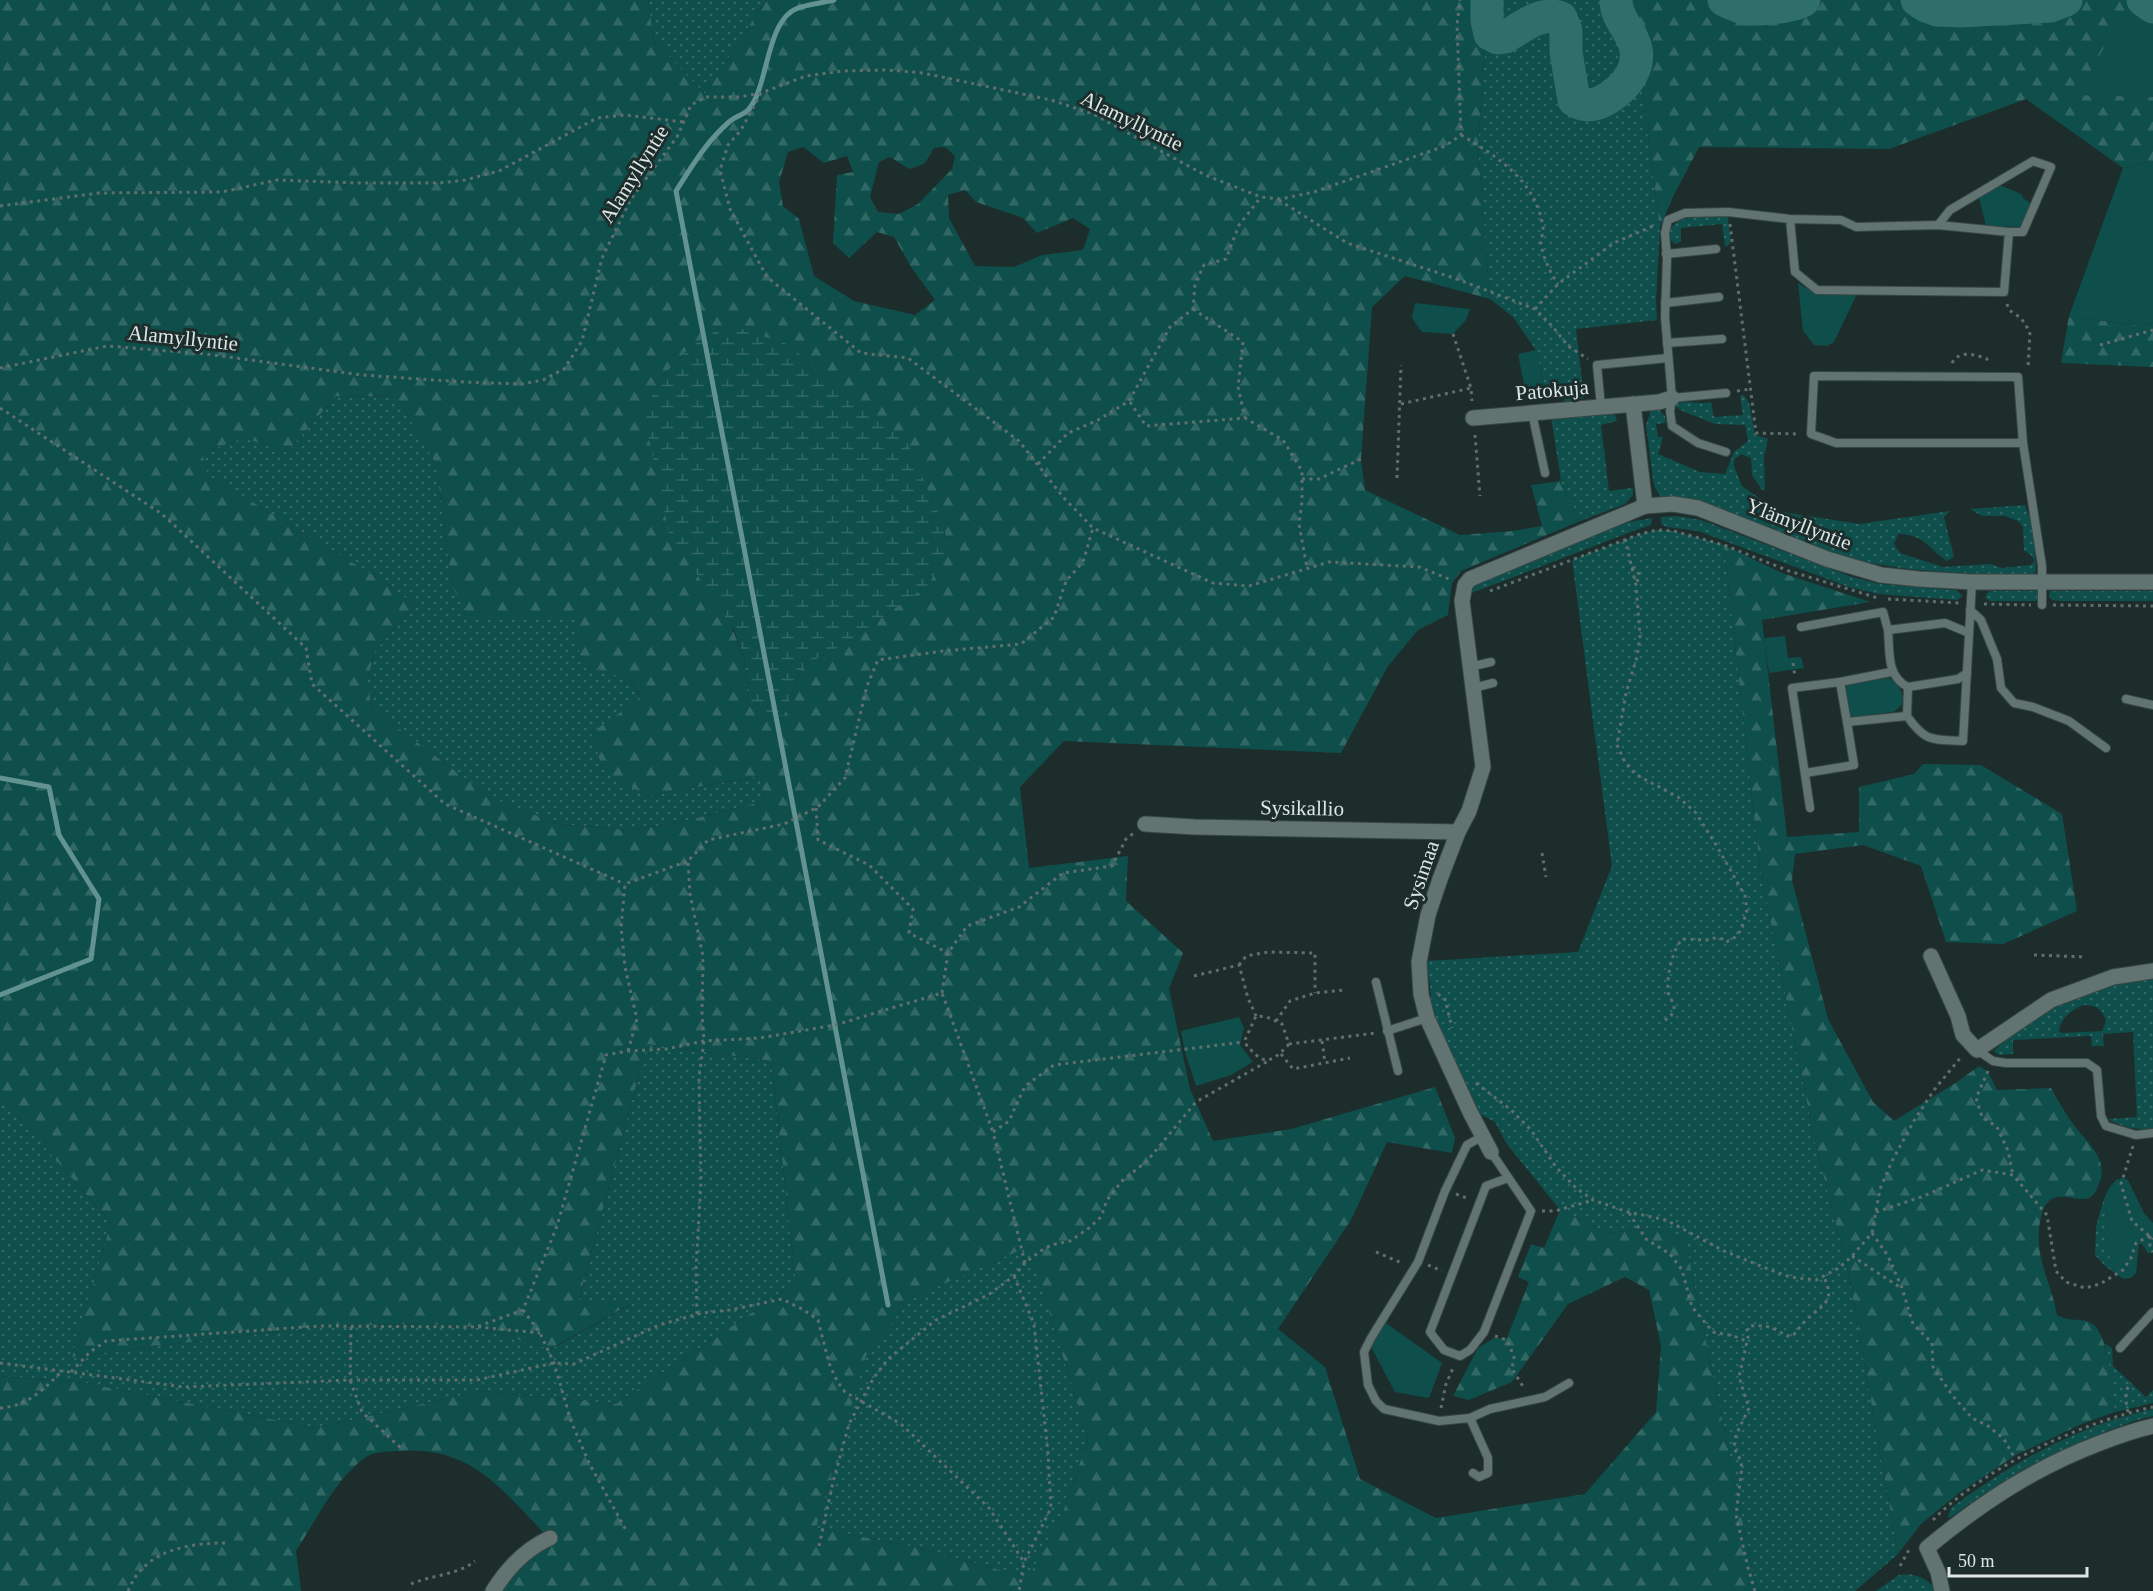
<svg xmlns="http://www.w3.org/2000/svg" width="2153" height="1591" font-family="Georgia,serif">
<defs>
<pattern id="grass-dots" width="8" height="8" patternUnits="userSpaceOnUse" patternTransform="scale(1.5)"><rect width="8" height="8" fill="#0e4e4b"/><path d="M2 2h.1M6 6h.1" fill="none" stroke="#316865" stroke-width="1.8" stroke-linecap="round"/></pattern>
<pattern id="forest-firs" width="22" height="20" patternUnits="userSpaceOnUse" patternTransform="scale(1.5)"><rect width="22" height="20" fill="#0e4e4b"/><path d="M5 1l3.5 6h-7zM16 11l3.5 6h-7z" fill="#316865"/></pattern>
<pattern id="wetland-marsh" width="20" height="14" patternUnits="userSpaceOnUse" patternTransform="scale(1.5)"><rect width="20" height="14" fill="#0e4e4b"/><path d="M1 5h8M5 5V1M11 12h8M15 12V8" fill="none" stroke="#316865"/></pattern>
</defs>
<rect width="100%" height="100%" fill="#1c2d2c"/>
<g fill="url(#grass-dots)" fill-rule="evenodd">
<polygon points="648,0 766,0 705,94 654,41"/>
<polygon points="1484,0 1630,0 1660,227 1656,300 1657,320 1576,329 1584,398 1565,403 1563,386 1544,386 1536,350 1513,317 1490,299 1478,147 1486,35"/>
<path d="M 1728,217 L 1731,242 L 1727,246 L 1725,246 L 1722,224 L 1681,228 L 1681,242 L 1675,244 L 1669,239 C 1668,210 1709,218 1728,217 Z"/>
<path d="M 1744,395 L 1749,403 L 1755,435 L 1768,439 L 1764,457 L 1765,490 L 1762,490 L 1752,475 L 1751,458 L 1741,454 L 1734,460 L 1734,466 L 1742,486 L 1777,511 L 1859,524 L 1950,511 L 1944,517 L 1954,557 L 1947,561 C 1926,547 1926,535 1898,534 L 1894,544 L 1900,553 L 1943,567 L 1990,564 L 2002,568 L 2030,565 L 2034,562 L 2033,557 L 2024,550 L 2023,527 L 2018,521 L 2005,516 L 1982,516 L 1970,509 L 2025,505 L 2033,527 L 2036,571 L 2033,574 C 1962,574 1892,573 1825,551 C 1769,532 1721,500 1661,497 L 1654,486 L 1646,425 L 1651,410 L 1658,409 L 1665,416 L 1666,423 L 1656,424 L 1658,437 L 1663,437 L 1658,454 L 1700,472 L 1725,474 L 1734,452 L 1748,441 L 1745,425 L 1715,424 L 1680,410 L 1676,406 L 1677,403 C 1689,400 1699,405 1711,402 L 1714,417 L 1743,415 L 1740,396 Z"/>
<polygon points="336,396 397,397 436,464 452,586 576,618 581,664 629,679 642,698 591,733 647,796 760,776 765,801 672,824 626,830 558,824 491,798 372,708 367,681 375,651 415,605 381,580 207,475 202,453 244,438 287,452"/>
<polygon points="1610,413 1615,415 1617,421 1601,425 1609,491 1631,488 1633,489 1633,495 1625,504 1578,522 1561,481 1551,417"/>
<polygon points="1678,516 1701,520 1852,577 1880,584 1956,590 1963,596 1957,600 1878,594 1849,587 1698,531 1667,527 1661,524 1661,517"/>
<polygon points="1652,518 1651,525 1636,530 1469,594 1475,583 1624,523"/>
<polygon points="1657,530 1674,531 1724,545 1760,869 1815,1142 1848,1271 1898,1554 1855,1591 1757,1591 1685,1239 1654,1228 1608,1233 1560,1210 1506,1143 1495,1122 1474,1111 1433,1016 1427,961 1578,952 1612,866 1572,560 1640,534"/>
<polygon points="1990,591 2039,591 2039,598 2036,601 1991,601 1985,598 1987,593"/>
<polygon points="2050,591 2153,591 2153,601 2060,601 2052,600 2049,596"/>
<path d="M 2153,978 L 2153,1129 C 2135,1130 2123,1127 2107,1119 L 2137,1117 L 2133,1032 L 2103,1034 L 2104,1046 L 2092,1046 L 2091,1036 L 2013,1040 L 2013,1054 L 1999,1055 L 1994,1051 C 2001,1044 2009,1035 2018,1028 C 2057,999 2106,985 2153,978 ZM 2083,1005 C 2096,1005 2102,1009 2106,1021 L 2102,1031 L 2062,1033 L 2059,1031 C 2061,1017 2071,1011 2083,1005 Z"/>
<polygon points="647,1044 771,1061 796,1283 616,1404 480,1391 316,1428 86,1383 0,1376 0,1096 111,1223 72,1357 320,1326 425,1324 476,1327 551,1349 631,1304 578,1304"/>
<polygon points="2104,1199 2108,1219 2108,1240 2117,1274 2106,1267 2095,1255 2096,1226"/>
<polygon points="1029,1245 1088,1439 1063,1512 1026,1583 1007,1572 920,1548 816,1528 866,1355 910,1299"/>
<polygon points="2105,1343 2112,1348 2113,1366 2146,1397 2153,1390 2153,1403 2115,1412"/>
<path d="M 2153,1409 L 2153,1416 C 2135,1420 2117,1427 2100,1434 C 2045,1455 1997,1483 1950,1518 L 1948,1517 L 1951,1508 C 2011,1463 2079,1425 2153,1409 Z"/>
<path d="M 1909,1574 C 1920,1576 1931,1581 1936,1591 L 1876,1591 L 1899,1575 Z"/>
</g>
<g fill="url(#forest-firs)" fill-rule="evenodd">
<path d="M 0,0 L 648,0 L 654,41 L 705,94 L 766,0 L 1484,0 L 1486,35 L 1478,147 L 1490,299 L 1405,276 L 1372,307 L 1361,459 L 1365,490 L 1460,535 L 1513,531 L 1542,526 L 1531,485 L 1561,481 L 1578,522 L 1461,571 L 1452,583 L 1448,615 L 1418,630 L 1388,666 L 1341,753 L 1064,741 L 1020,787 L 1029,868 L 1128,856 L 1126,901 L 1183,953 L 1169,989 L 1190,1089 L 1213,1141 L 1291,1129 L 1435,1087 L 1455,1138 L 1452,1153 L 1387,1142 L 1351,1220 L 1278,1329 L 1325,1367 L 1360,1479 L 1436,1518 L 1585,1494 L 1656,1412 L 1661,1346 L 1649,1290 L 1625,1277 L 1568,1304 L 1512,1382 L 1469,1400 L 1453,1396 L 1478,1348 L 1494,1338 L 1507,1338 L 1529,1282 L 1518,1277 L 1531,1244 L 1544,1248 L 1560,1210 L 1608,1233 L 1654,1228 L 1685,1239 L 1757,1591 L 493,1591 L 549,1538 C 502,1491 473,1445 398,1451 C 386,1452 373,1451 363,1459 C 334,1482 316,1520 296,1551 L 301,1591 L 0,1591 L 0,1376 L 86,1383 L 316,1428 L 480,1391 L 616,1404 L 796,1283 L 771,1061 L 647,1044 L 578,1303 L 632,1303 L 550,1349 L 476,1327 L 425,1324 L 320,1326 L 72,1357 L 111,1223 L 0,1096 ZM 803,147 L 824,163 L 847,156 L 853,172 L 837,175 L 833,243 L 849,258 L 877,232 L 894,237 L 911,267 L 935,300 L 915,315 L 854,301 L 814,276 L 799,219 L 783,206 L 779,182 L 788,152 ZM 945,147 L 955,156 L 952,169 L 918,204 L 899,214 L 878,212 L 870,197 L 879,162 L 890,157 L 909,169 L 924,164 L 934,148 ZM 965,190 L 976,202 L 1023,218 L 1037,233 L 1073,218 L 1090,229 L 1083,250 L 1042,255 L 1014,267 L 975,266 L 949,218 L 948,195 ZM 690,347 L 929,584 L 851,640 L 802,667 L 784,715 L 748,704 L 744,657 L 643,411 L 664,375 ZM 336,396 L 397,397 L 436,464 L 452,586 L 469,616 L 575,618 L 581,664 L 629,679 L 642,697 L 591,733 L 603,770 L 647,796 L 759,776 L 765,801 L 672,824 L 626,830 L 558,824 L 491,798 L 372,708 L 367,681 L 375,651 L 415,605 L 381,580 L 208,475 L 202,453 L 244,438 L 287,452 ZM 1029,1246 L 1088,1439 L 1063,1512 L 1026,1582 L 1007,1572 L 920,1548 L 816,1528 L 866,1356 L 910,1299 Z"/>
<polygon points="1630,0 2153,0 2153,161 2123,168 2026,99 1889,149 1699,147 1672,199 1660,227"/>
<polygon points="2069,316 2142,326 2153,322 2153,367 2061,363"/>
<path d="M 1724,545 L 1782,573 L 1870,602 L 1762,620 L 1787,837 L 1859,832 L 1859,787 L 1914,774 L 1923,764 L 1981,765 L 2062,814 L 2077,911 L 2003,944 L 1946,942 L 1921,866 L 1863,845 L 1795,854 L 1792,880 L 1828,1019 L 1873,1102 L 1894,1121 L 1957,1082 L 1979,1066 L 1988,1072 L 1997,1090 L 2051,1088 C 2058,1101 2065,1112 2073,1124 C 2085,1141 2106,1155 2101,1178 C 2099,1183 2097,1191 2093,1195 C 2080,1209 2050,1179 2041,1217 C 2032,1255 2051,1280 2057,1315 C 2070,1322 2078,1318 2089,1322 C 2110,1330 2112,1392 2115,1412 L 2084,1423 L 2016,1455 L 1959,1493 L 1921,1524 L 1898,1554 L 1848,1271 L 1815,1142 L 1760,869 Z"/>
</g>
<polygon fill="url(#wetland-marsh)" points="719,329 742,329 787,344 907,442 944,526 948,547 929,584 851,640 802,667 784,715 762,717 748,704 744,657 734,630 669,533 643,411 664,375 690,347"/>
<g fill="#0e4e4b">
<polygon points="2131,0 2153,0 2153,97 2077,95"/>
<polygon points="2153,161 2153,322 2142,326 2069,316 2123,168"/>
<polygon points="2000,185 2021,194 2024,199 2033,204 2023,227 1986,226 1979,198"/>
<path d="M 1798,283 C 1817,297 1835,294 1857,294 L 1834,342 L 1827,346 L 1814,345 L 1803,331 Z"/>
<polygon points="1415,303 1470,309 1466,320 1453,334 1422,332 1412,318"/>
<polygon points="1536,350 1544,386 1525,390 1518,354"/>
<polygon points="1785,636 1788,658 1801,657 1804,668 1769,673 1764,638"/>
<path d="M 1889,678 C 1901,686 1911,703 1893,712 L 1853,717 L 1850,716 L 1845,684 Z"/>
<polygon points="1239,1017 1244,1028 1240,1045 1253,1062 1231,1075 1196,1086 1184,1049 1181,1031"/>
<polygon points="2123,1178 2128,1180 2144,1213 2153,1223 2153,1253 2148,1253 2142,1244 2139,1244 2136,1273 2131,1278 2123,1279 2117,1274 2107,1250 2108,1219 2104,1199 2109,1188 2116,1180"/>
<polygon points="1386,1323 1442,1363 1429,1398 1395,1392 1371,1347"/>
</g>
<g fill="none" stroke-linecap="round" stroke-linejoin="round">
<g stroke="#629391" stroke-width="5">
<path d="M 834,0 C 822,3 809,4 798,8 C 765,20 769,88 748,110 C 743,115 734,117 729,122 C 706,142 692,166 676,191 L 888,1305"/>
<polyline points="0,778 49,787 59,835 99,899 91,959 0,995"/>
</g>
<g stroke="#2e6f6c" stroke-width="33">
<path d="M 1487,0 L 1487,20 L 1490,34 L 1498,38 L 1505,37 C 1521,28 1542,10 1561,18 L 1566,31 L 1566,52 L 1574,100 C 1582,106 1592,106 1601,102 C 1625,90 1646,65 1632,38 C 1626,25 1616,16 1616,0"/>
<path d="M 1724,0 C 1731,3 1739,7 1747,9 C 1759,10 1794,7 1804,0"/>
<polyline points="1917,0 1926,6 1937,10 1961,11 2050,6 2066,0"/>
<polyline points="2143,0 2153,7"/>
</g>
<defs>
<g id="lane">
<polyline points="1938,225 1950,210 2033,161 2051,167 2023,232 2009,232"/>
<polyline points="1666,254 1716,249"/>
<polyline points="1665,303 1719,297"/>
<polyline points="1667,343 1722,339"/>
<polyline points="1672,398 1726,393"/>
<polyline points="1601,407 1597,365 1668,358"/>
<polyline points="1532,413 1545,473"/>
<polyline points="2023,443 1836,443 1811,434 1814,376 2018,377 2023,443 2042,566 2042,605"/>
<polyline points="1726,452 1698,443 1672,426 1670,411 1672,398 1665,317 1667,258 1665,233 1668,220 1685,213 1728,212 1790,219 1841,220 1856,227 1938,225 2009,232 2004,292 1817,290 1795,272 1790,219"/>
<polyline points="1970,610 1981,620 1997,659 2001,688 2014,703 2033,707 2069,721 2106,748"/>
<polyline points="1801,627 1883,612 1888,630 1945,623 1969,633"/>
<path d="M 1888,630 C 1890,652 1886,676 1908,687"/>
<polyline points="1470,667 1491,662"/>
<polyline points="1473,688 1493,683"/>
<polyline points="2126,699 2153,705"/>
<polyline points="1907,716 1908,687 1958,679 1967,673"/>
<polyline points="1847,722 1840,682 1891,672"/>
<path d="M 1805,773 L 1854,765 L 1847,722 L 1907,716 C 1926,743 1932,739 1963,741 L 1972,582"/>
<polyline points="1810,808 1792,688 1840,682"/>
<polyline points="1376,982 1398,1071"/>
<polyline points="1387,1031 1427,1018"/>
<polyline points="1977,1050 1993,1061 2006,1063 2087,1063 2097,1070 2101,1116 2106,1126 2136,1135 2153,1133"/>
<polyline points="1491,1152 1531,1211 1484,1332 1470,1350 1460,1356 1444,1350 1430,1332 1486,1186 1508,1178"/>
<polyline points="2120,1348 2153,1312"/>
<polyline points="1470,1418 1490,1409 1545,1397 1569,1383"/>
<polyline points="1473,1473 1479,1477 1488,1473 1488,1458 1470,1418 1439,1421 1384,1409 1376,1401 1368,1385 1364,1352 1371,1338 1418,1262 1445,1191 1467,1145 1483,1136"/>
</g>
<g id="street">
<polyline points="1633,404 1645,506"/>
<polyline points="1473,418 1659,402 1672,398"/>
<polyline points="1145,824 1195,827 1458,832"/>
<polyline points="1931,956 1958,1016 1963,1035 1977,1050 2051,1000 2113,977 2153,971"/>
<polyline points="1491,1152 1470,1112 1427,1018 1421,994 1419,962 1428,915 1440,879 1458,832 1469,811 1483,767 1462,601 1465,585 1470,579 1645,506 1673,504 1698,508 1827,559 1881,575 1919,579 1972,582 2153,582"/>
<path d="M 493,1591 C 507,1569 525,1549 550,1538"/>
<path d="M 1942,1591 L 1938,1572 L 1927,1548 C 1981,1503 2034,1468 2100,1443 C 2118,1436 2135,1430 2153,1426"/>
</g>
</defs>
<use href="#lane" stroke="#394746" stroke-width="10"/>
<use href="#street" stroke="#394746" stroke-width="17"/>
<g stroke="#606f6e" stroke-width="3" stroke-dasharray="3 4.5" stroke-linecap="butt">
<polyline points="761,93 741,130 728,145 720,170 730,209 767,277 861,353 908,358 1019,441 1063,497 1093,528 1213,583 1249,586 1329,562 1419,567 1449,579"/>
<path d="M 1461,135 C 1498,157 1536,181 1543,227 C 1544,233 1540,239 1541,245 C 1544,259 1550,273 1558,284"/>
<polyline points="1279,200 1347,243 1457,279 1535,309 1553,327 1568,346 1588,359"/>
<polyline points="0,206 99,193 222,192 277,180 356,183 440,183 465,180 499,171 597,118 625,115 684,122"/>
<polyline points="1730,224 1756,433 1800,434"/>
<polyline points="2007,304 2009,310 2021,318 2030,332 2028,369"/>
<polyline points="1193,309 1243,342 1238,387 1245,418"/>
<polyline points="1535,309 1558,284 1614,243 1655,225"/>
<polyline points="1453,334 1471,388 1472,401"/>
<polyline points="2100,345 2153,330"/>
<path d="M 1952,363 C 1959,350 1975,354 1987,359 L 1988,364"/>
<polyline points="0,368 107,346 206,354 362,375 464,382 522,384 543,380 564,369 582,341 602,258 631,199 677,137 691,105 706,97 739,97 761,93 806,76 842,71 887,70 923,73 1051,100 1093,114 1205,175 1261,197 1281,199 1314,192 1445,146 1461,135 1457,25 1460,0"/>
<polyline points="1737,391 1750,389"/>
<polyline points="1130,402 1146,426 1245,418 1283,440 1302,471 1302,502 1299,524 1307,568"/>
<polyline points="1401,404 1471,388"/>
<polyline points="0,408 162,514 306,648 312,684 445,804 625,884"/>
<polyline points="1475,435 1480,496"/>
<polyline points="1038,464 1068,433 1098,420 1129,401 1170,327 1193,309 1195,284 1204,265 1226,259 1239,225 1261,197"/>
<polyline points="1397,478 1401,365"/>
<polyline points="1302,479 1319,479 1361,459"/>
<path d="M 1625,539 L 1636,585 L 1640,636 L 1637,657 L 1626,693 L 1617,745 L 1625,762 L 1635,774 L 1678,797 L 1696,813 L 1718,848 L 1745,896 L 1747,910 L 1741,930 L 1733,939 L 1726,942 L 1723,939 L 1714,938 L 1707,940 L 1682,939 C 1672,952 1667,974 1668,990 C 1668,997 1674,1001 1674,1008 L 1671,1016 L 1661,1023"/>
<polyline points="1632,567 1639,574 1637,583"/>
<polyline points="1490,591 1640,534 1657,530 1674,531 1724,545 1789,571 1878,598"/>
<polyline points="1888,599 1959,603"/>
<polyline points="1984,604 2031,605"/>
<polyline points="2053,605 2153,606"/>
<polyline points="1793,663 1795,677"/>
<polyline points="816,808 818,840 869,865 913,909 909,933 948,953"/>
<polyline points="1542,853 1546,877"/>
<polyline points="2034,955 2086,957"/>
<polyline points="1239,965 1246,956 1268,952 1315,953 1315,993"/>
<polyline points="1194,976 1239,965 1248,998 1256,1016"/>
<polyline points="942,993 948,953 967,926 1019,907 1063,873 1112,866 1126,839 1134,833"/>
<polyline points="1438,994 1445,999 1452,1028"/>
<polyline points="1276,1021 1290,1001 1315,993 1345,990"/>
<polyline points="1322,1041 1325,1063"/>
<path d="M 1289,1044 C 1269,1066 1263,1065 1244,1042 L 1256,1016 L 1267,1017 L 1282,1024 L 1289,1044 L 1376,1033"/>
<polyline points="628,1051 637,1019 625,967 621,927 625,884 688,861"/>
<polyline points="1281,1054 1293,1069 1350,1058"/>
<polyline points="1988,1071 1976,1098 1982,1117 1997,1127 2008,1151 2013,1175"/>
<polyline points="1476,1083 1510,1109 1531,1130 1556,1167 1576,1188 1593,1200 1628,1212 1666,1220 1724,1251 1768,1269 1790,1277 1816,1280 1839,1268 1852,1256 1872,1233 1880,1189 1892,1161 1915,1119 1934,1090 1961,1057"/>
<polyline points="2133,1146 2121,1184 2132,1221 2153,1239"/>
<polyline points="1456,1194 1469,1199"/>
<polyline points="1542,1211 1555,1211 1593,1200"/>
<polyline points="1876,1212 1924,1196 1982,1170 2013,1175 2047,1215 2056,1271 2066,1282 2085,1288 2100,1284 2123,1270 2131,1258 2136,1243 2153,1234"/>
<polyline points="1629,1213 1646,1239 1670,1254 1682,1270 1692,1307 1713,1332 1734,1336 1746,1341"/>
<polyline points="1872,1233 1888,1256 1902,1288 1913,1324 1932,1343 1933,1367 1952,1395 1972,1418 1988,1426 2004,1439 2015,1459"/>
<polyline points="2150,1236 2150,1246 2153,1252"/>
<polyline points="1376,1252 1402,1263"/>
<polyline points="1852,1256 1901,1288"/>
<polyline points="1025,1263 993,1132 1009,1121 1025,1086 1054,1065 1244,1042"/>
<polyline points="1428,1265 1442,1271"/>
<polyline points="1014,1276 1034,1324 1048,1453 1051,1508 1024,1562 1019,1591"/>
<polyline points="523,1310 540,1333 554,1363 571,1421 589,1463 627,1532"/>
<polyline points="697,1314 696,1268 701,1181 699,1077 704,1041 702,1014 703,956 690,894 688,861 708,840 784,824 818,807 845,778 867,686 878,660 943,651 1021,644 1054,617 1066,581 1083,562 1093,528"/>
<polyline points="351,1327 350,1380 477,1380 554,1363 574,1364 659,1325 702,1313 730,1310 782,1299 804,1310 818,1320 829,1363 837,1381 845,1392 901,1424 989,1508 1024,1562"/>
<polyline points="478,1327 540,1333"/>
<polyline points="1495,1336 1507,1340 1514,1357 1512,1369 1524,1388"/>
<polyline points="0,1363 184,1387 350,1380 362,1412 403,1450"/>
<polyline points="71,1372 90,1352 106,1341 320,1326 476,1327 523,1310 557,1226 606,1055 628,1051 666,1049 704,1041 760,1038 835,1025 942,993 993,1132"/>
<path d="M 0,1408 C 28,1406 43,1390 62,1371"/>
<polyline points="1441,1408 1446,1384 1454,1366"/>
<path d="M 2128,1412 C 2126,1402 2123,1392 2131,1383"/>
<path d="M 1933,1520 C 1986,1466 2080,1423 2153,1407"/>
<polyline points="819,1546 833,1482 849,1424 873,1379 888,1359 936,1320 988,1295 1014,1276 1025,1263 1039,1252 1051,1245 1070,1241 1089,1228 1101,1217 1107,1200 1122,1181 1147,1161 1196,1102 1268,1061"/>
<polyline points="1900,1566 1910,1548"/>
<path d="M 411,1584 C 431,1575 458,1575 475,1561"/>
<path d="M 128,1591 C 144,1551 186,1543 225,1543"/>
<path d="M 1755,1591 L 1748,1568 L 1736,1515 L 1742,1467 L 1739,1457 L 1734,1448 L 1736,1435 L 1749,1408 L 1739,1377 L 1748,1337 L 1747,1330 L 1750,1326 C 1757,1325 1768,1326 1775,1329 C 1782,1332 1784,1337 1793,1336 C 1799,1328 1805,1320 1813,1314 C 1829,1301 1833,1297 1824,1277"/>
</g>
<use href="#lane" stroke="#617472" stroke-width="8"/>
<use href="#street" stroke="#617472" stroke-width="15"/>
</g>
<g text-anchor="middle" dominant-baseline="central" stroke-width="6" stroke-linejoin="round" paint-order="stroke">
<g font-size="21" fill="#dde7e6" stroke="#1c2d2c">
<text transform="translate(1132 121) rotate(26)">Alamyllyntie</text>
<text transform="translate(634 174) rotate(-58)">Alamyllyntie</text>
<text transform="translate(183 338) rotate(6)">Alamyllyntie</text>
<text transform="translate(1552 390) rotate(-5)">Patokuja</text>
<text transform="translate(1799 524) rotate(21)">Ylämyllyntie</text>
<text transform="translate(1302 808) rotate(1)">Sysikallio</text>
<text transform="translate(1421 875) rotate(-71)">Sysimaa</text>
</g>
</g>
<path d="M1949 1567v9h138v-9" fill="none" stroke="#dde7e6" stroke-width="3"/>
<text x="1958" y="1567" font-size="18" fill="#dde7e6" stroke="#1c2d2c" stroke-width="4.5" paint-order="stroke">50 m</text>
</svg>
